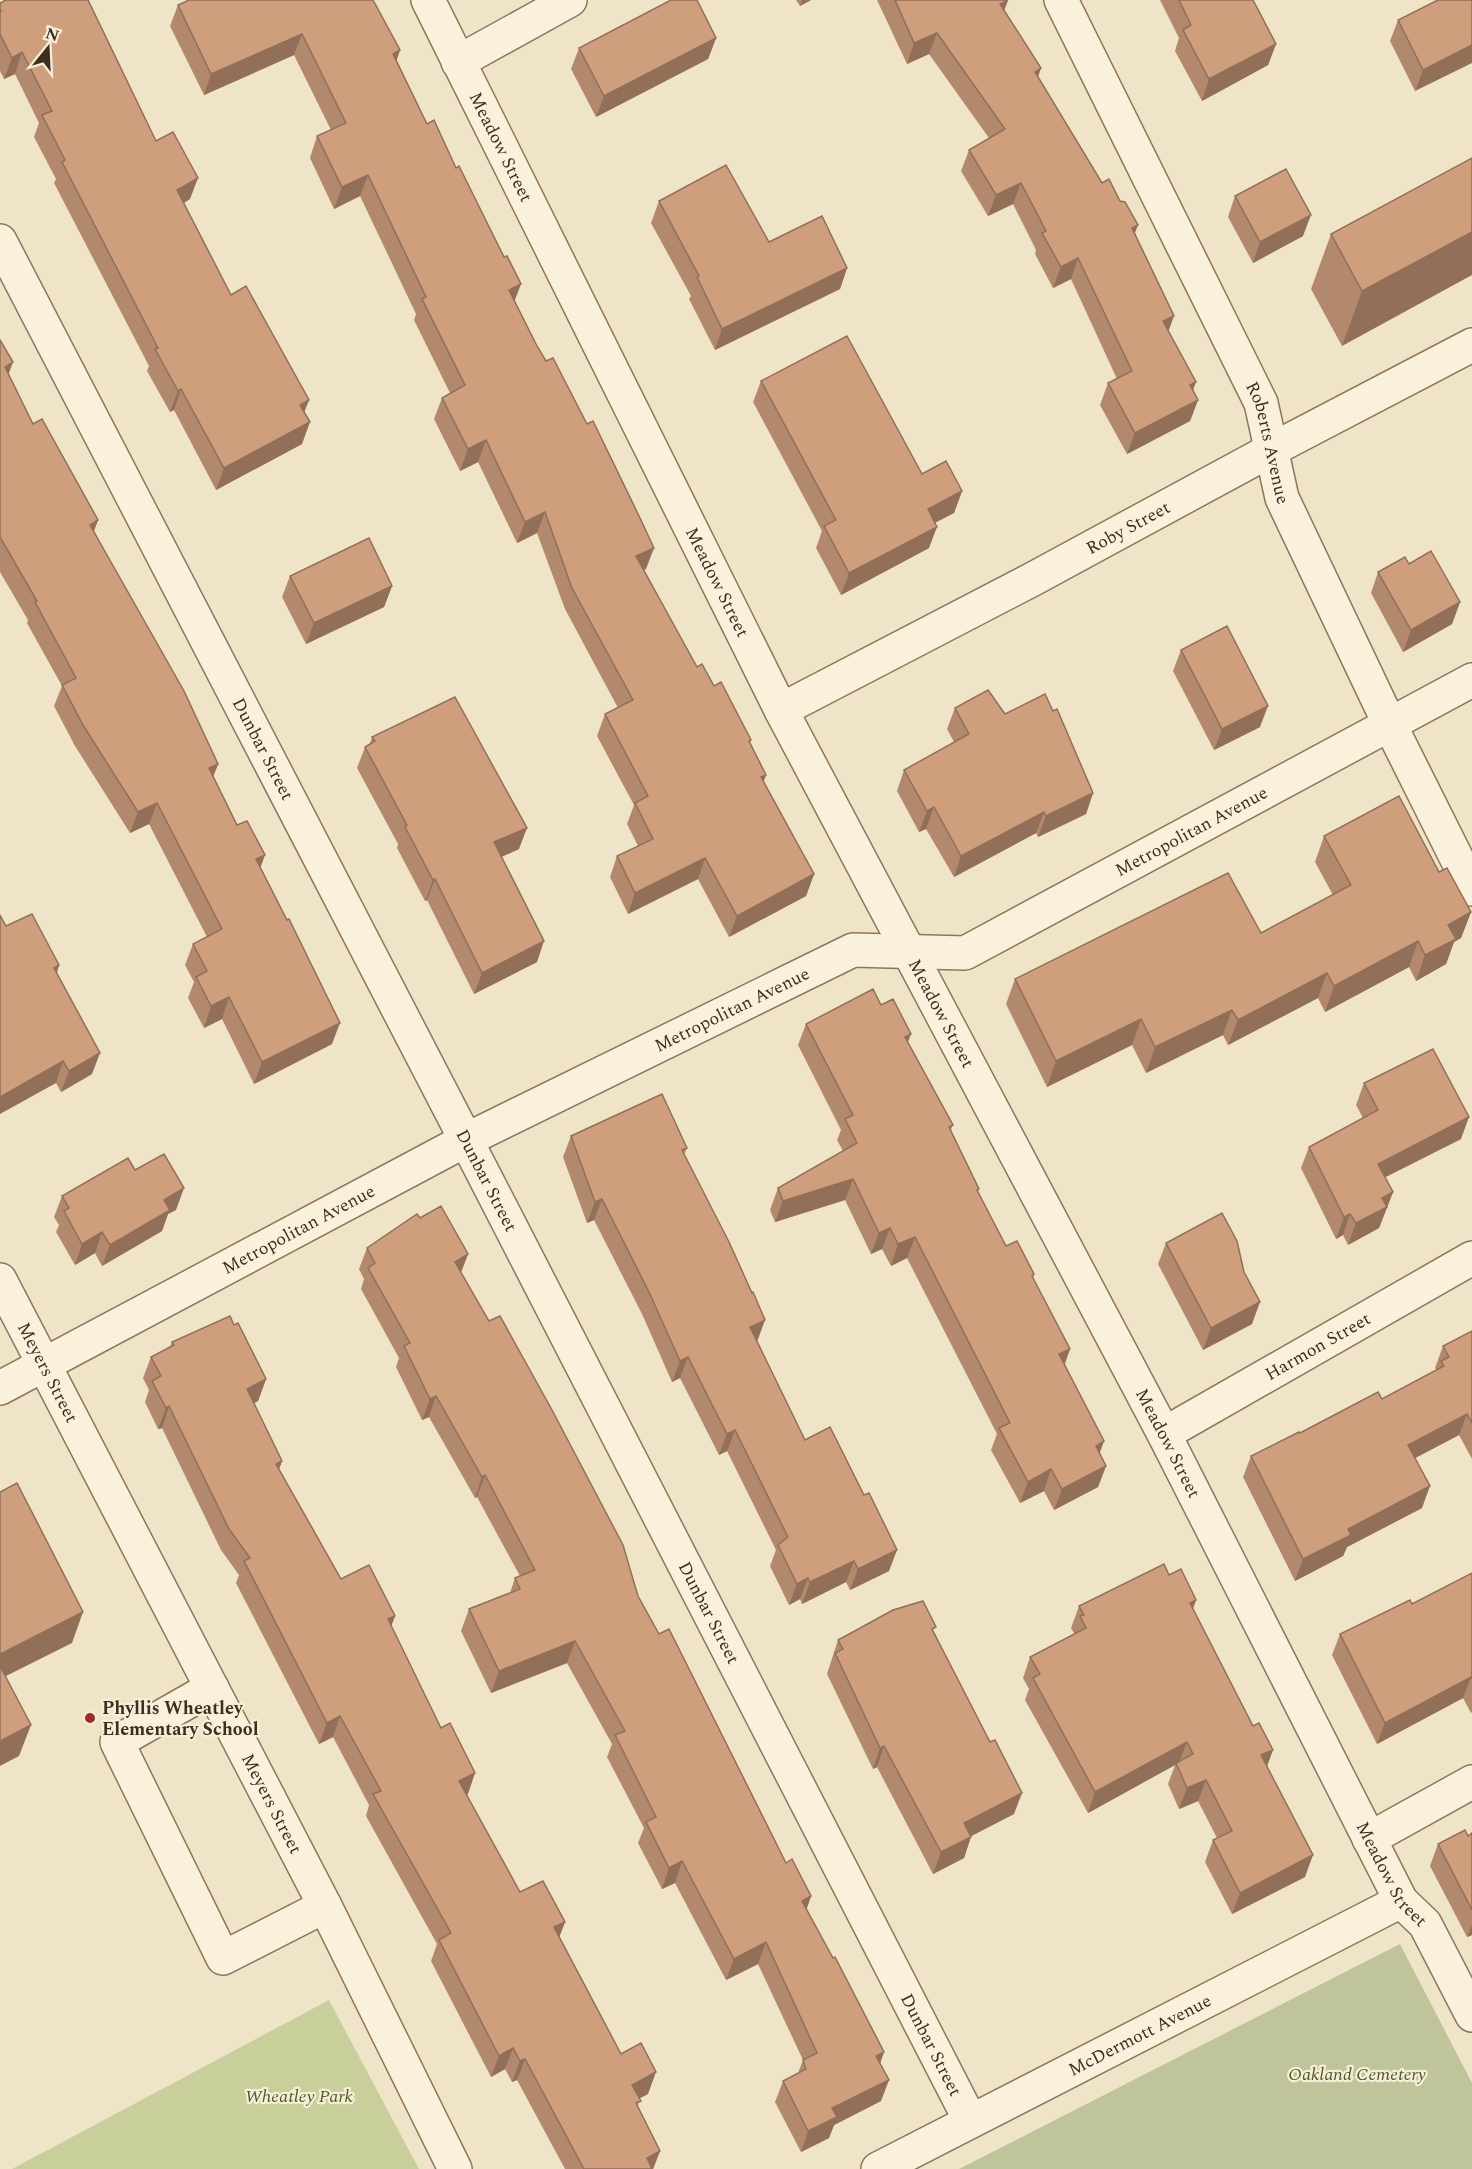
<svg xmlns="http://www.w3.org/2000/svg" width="1472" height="2169" font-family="Spectral,serif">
<rect width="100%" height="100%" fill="#f0e4c8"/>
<polygon fill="#c9cf9b" points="329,2000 419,2169 12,2169"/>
<polygon fill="#bfc49a" points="1400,1944 1472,2083 1472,2169 959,2169"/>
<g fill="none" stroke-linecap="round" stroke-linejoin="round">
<defs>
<g id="minor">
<path id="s1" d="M 428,0 L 781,710 L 1164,1434 L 1401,1901 L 1425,1924 L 1472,2015"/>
<path id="s2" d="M 1061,0 L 1261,403 L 1282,498 L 1390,725 L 1472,889"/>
<polyline points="458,62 570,0"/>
<path id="s3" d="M 0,241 L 466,1140 L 970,2120"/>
<path id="s4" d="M 781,710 L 1033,579 L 1271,450 L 1472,345"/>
<path id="s5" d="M 0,1280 L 325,1906 L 455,2169"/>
<path id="s6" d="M 0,1388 L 466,1140 L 853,950 L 965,953 L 1472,680"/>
<path id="s7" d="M 1164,1434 L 1472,1258"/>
<polyline points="212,1688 117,1742 223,1958 325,1906"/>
<polyline points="1369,1839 1472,1782"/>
<path id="s8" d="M 878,2169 L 1401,1901"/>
</g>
</defs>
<use href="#minor" stroke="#8d765c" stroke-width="36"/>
<use href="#minor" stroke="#faf1dc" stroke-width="33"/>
</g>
<g fill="#b2896c">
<polygon points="189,0 397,61 427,124 646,569 644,570 697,667 714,686 751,740 750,743 766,775 763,782 814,874 806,896 729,937 698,879 628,914 610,877 617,856 638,846 627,824 634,805 597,736 605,714 618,708 565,609 537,533 517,543 478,462 460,471 434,419 442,398 450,393 414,320 416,314 360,196 334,209 310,158 317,136 331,130 294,55 204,95 170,26 178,5"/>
<polygon points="796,0 811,0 800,6"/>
<polygon points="877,0 1008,0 1004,11 1041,68 1038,77 1102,183 1135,234 1168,331 1198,400 1190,421 1127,454 1100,405 1108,383 1117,379 1071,279 1053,288 1035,254 1036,250 1013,204 988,216 961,171 969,150 989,138 929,54 907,64"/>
<polygon points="1160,0 1253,0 1276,44 1268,65 1202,101 1175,51 1179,38"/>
<polygon points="1472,0 1415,91 1390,41 1398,20"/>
<polygon points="0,3 156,141 190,199 184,203 231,295 305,413 302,444 216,490 174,410 170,412 147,371 149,366 54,183 56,179 34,137 39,123 15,74 4,79 0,71"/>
<polygon points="716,38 708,59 596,117 571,69 579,48"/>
<polygon points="1472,158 1342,346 1311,289 1331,234"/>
<polygon points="1235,196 1303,236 1253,263 1228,217"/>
<polygon points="659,201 769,242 847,268 840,289 715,350 689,299 691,296 651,223"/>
<polygon points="0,340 8,375 33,424 98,520 94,531 218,764 213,777 237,825 260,867 332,1044 254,1084 222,1019 204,1028 188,998 194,982 185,965 193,944 207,937 149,824 130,833 75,746 54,706 62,686 27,623 28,620 0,572"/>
<polygon points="761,381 922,474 962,491 954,513 935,523 929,548 841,595 816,548 822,531 753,402"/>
<polygon points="1409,564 1460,602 1452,624 1403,652 1371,593 1378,572"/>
<polygon points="290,576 392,586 384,607 306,644 282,597"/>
<polygon points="1181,650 1260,727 1214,750 1173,671"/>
<polygon points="955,708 1005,714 1093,793 1086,814 1038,837 1036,833 954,877 926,829 919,832 897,791 904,770 954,742 947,729"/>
<polygon points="372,737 519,849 501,857 537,962 474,994 427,900 425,901 397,848 398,844 357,768 365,747 370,744"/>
<polygon points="1324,836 1439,872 1471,912 1461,938 1454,942 1446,964 1416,981 1409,967 1325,1012 1318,998 1228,1045 1223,1035 1146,1073 1132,1045 1047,1087 1006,1004 1015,979 1261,933 1333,895 1315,862"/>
<polygon points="6,926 59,965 57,973 92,1074 61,1092 56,1083"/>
<polygon points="881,1005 908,1042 953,1125 951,1130 978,1192 1006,1246 1034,1274 1033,1278 1070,1349 1065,1364 1100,1453 1106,1466 1098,1487 1054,1510 1044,1491 1020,1503 991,1450 997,1434 907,1258 891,1266 882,1249 871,1254 845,1200 775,1222 770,1210 778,1188 843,1151 837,1140 841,1130 798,1045 806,1024"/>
<polygon points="1364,1083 1461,1139 1385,1177 1393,1192 1379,1228 1348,1245 1343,1235 1336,1239 1301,1168 1309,1147 1363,1118 1356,1105"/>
<polygon points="571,1136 687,1148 684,1155 757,1342 805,1440 889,1571 850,1590 846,1582 802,1604 800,1599 789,1605 770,1566 776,1550 727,1451 719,1455 680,1378 672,1382 642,1314 594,1220 587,1223 563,1157"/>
<polygon points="62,1196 176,1210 168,1214 162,1231 102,1266 95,1253 75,1265 56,1232 59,1225 54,1217"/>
<polygon points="420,1218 468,1254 461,1272 638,1596 786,1863 811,1896 806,1910 880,2064 881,2101 834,2125 829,2138 801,2152 775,2102 783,2081 798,2073 803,2060 758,1964 726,1980 675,1883 662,1889 638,1843 644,1828 607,1757 612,1744 567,1663 491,1693 461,1631 469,1609 510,1593 515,1578 520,1576 477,1497 475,1498 429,1417 422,1420 396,1367 399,1358 361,1289 364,1279 359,1269 367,1248"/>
<polygon points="1166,1243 1252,1324 1203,1350 1158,1264"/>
<polygon points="234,1325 266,1379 258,1401 254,1403 282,1461 279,1469 341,1579 395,1616 391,1626 468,1794 466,1794 520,1892 565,1922 559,1937 621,2054 648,2094 639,2098 638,2108 660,2151 653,2169 565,2169 517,2080 512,2082 505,2069 491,2077 431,1961 437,1944 366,1816 369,1805 333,1737 319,1744 236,1583 239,1575 221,1550 162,1428 158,1429 145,1402 149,1390 143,1378 151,1357 170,1347 172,1342"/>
<polygon points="1472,1331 1472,1459 1459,1435 1415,1458 1422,1508 1347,1547 1343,1556 1295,1581 1243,1477 1251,1456 1300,1433 1382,1399 1437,1370 1435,1368 1443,1346"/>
<polygon points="1472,1573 1472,1712 1471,1713 1463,1698 1377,1744 1332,1655 1340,1634 1412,1604"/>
<polygon points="1169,1575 1196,1600 1193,1609 1267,1766 1305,1877 1232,1914 1205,1862 1213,1840 1217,1838 1198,1801 1179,1809 1168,1784 1175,1765 1088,1813 1025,1700 1029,1689 1023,1678 1030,1657 1074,1634 1074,1633 1071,1628 1079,1606"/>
<polygon points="934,1632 1014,1814 971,1836 964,1858 933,1874 877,1767 873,1769 827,1674 838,1640"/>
<polygon points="1472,1833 1472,1935 1467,1937 1430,1866 1438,1844 1468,1836"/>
</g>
<g fill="#916f58">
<polygon points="802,0 811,0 800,6"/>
<polygon points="1008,0 1000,22 1000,4"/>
<polygon points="937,33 929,54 907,64 914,43"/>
<polygon points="302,34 294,55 204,95 211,74"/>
<polygon points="716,38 708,59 596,117 604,96"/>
<polygon points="1276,44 1268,65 1202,101 1209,79"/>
<polygon points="1472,45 1472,63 1415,91 1423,70"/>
<polygon points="400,50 393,72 393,54"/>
<polygon points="22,52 15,74 4,79 12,58"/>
<polygon points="1041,68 1033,90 1035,72"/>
<polygon points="368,175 360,196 334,209 342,187"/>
<polygon points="198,178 190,199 169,211 177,190"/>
<polygon points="1021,183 1013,204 988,216 996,195"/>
<polygon points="1311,215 1303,236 1253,263 1260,242"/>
<polygon points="1138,225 1130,246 1132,228"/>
<polygon points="1472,232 1472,275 1342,346 1362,291"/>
<polygon points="1078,258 1071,279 1053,288 1061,267"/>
<polygon points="847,268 840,289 715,350 722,329"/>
<polygon points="521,284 513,305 509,290"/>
<polygon points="1174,316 1166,338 1163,321"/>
<polygon points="13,362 5,384 5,367"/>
<polygon points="1196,382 1188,404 1190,385"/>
<polygon points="181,389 174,410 170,412 178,391"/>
<polygon points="309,400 301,421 300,405"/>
<polygon points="1198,400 1190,421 1127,454 1135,433"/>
<polygon points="310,422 302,444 216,490 224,468"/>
<polygon points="486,440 478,462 460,471 468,449"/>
<polygon points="962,491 954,513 920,530 928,509"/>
<polygon points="545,512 537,533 517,543 525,522"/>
<polygon points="98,520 90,541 90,525"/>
<polygon points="937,527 929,548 841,595 849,573"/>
<polygon points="654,548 646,569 629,578 636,556"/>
<polygon points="392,586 384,607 306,644 314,623"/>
<polygon points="1460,602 1452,624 1403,652 1411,630"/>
<polygon points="1268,706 1260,727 1214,750 1222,729"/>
<polygon points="218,764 210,785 209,768"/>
<polygon points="766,775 758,796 761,777"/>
<polygon points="1093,793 1086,814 1038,837 1046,816"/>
<polygon points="157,803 149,824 130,833 138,812"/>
<polygon points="934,807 926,829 919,832 927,811"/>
<polygon points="1044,812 1036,833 954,877 961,856"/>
<polygon points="527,828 519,849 486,864 494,842"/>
<polygon points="265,855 257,877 256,859"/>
<polygon points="705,858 698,879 628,914 635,893"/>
<polygon points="814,874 806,896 729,937 737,916"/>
<polygon points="435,879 427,900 425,901 433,880"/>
<polygon points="1471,912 1461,938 1454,942 1446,964 1416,981 1425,955 1448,925"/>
<polygon points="544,941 537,962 474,994 482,973"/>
<polygon points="1418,941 1409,967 1325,1012 1334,986"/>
<polygon points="59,965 52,987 54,968"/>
<polygon points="1327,973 1318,998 1228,1045 1238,1020"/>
<polygon points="229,997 222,1019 204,1028 211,1006"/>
<polygon points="1232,1010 1223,1035 1146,1073 1155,1047"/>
<polygon points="1141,1019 1132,1045 1047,1087 1056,1061"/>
<polygon points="340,1023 332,1044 254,1084 262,1062"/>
<polygon points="911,1034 903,1055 905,1037"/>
<polygon points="100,1053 92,1074 61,1092 69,1071"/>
<polygon points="63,1061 56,1083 0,1114 0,1097"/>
<polygon points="1469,1117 1461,1139 1370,1185 1378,1164"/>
<polygon points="853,1179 845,1200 775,1222 783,1201"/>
<polygon points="184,1188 176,1210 168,1214 162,1231 102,1266 110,1245 164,1200"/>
<polygon points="1393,1192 1379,1228 1348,1245 1356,1223 1382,1198"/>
<polygon points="602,1199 594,1220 587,1223 595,1202"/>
<polygon points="1350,1214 1343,1235 1336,1239 1344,1217"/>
<polygon points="890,1228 882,1249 871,1254 879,1233"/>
<polygon points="102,1232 95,1253 75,1265 82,1244"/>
<polygon points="915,1237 907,1258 891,1266 898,1244"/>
<polygon points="468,1254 460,1275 455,1262"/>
<polygon points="1260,1302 1252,1324 1203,1350 1211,1328"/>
<polygon points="765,1320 757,1342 750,1327"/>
<polygon points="1070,1349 1062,1370 1059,1354"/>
<polygon points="688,1357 680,1378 672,1382 680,1361"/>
<polygon points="266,1379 258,1401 239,1410 247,1389"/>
<polygon points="436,1396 429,1417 422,1420 430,1399"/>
<polygon points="169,1406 162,1428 158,1429 166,1408"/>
<polygon points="1467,1414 1459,1435 1400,1466 1408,1445"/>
<polygon points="735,1430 727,1451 719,1455 727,1434"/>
<polygon points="1104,1441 1096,1463 1096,1446"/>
<polygon points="282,1461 274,1482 276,1464"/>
<polygon points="1106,1466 1098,1487 1054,1510 1062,1489"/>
<polygon points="1051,1469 1044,1491 1020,1503 1028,1482"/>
<polygon points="485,1475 477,1497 475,1498 482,1477"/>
<polygon points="1430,1486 1422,1508 1347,1547 1343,1556 1295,1581 1303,1559 1348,1529"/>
<polygon points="897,1550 889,1571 850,1590 858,1569"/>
<polygon points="854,1561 846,1582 802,1604 810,1582"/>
<polygon points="808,1578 800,1599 789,1605 797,1584"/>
<polygon points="1196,1600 1188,1622 1190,1603"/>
<polygon points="83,1612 72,1643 0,1679 0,1654"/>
<polygon points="395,1616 387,1637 388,1619"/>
<polygon points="575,1641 567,1663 491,1693 499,1671"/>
<polygon points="1471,1677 1463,1698 1377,1744 1385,1723"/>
<polygon points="340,1716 333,1737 319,1744 327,1723"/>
<polygon points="31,1725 19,1756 0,1766 0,1741"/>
<polygon points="1187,1742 1179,1763 1176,1763 1175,1765 1088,1813 1095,1792"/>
<polygon points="884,1746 877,1767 873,1769 880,1748"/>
<polygon points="1273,1750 1265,1772 1261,1755"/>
<polygon points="475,1773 468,1794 451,1802 459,1781"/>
<polygon points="1206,1780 1198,1801 1179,1809 1187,1788"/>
<polygon points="1022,1793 1014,1814 956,1844 964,1823"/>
<polygon points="971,1837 964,1858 933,1874 941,1852"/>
<polygon points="1313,1855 1305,1877 1232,1914 1240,1893"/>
<polygon points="682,1861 675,1883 662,1889 669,1868"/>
<polygon points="811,1896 804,1917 802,1901"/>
<polygon points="565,1922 557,1943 554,1927"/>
<polygon points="1472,1925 1472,1935 1467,1937"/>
<polygon points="766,1942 758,1964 726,1980 734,1959"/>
<polygon points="513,2048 505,2069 491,2077 499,2056"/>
<polygon points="884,2052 877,2073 876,2056"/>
<polygon points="525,2059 517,2080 512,2082 520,2061"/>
<polygon points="656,2072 648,2094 625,2106 632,2085"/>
<polygon points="889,2080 881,2101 834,2125 829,2138 801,2152 808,2131 832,2108"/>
<polygon points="660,2151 653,2169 643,2169 647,2158"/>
</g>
<g fill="#cf9f7d" stroke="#916f58" stroke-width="1.5">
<polygon points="6,0 88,0 156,141 173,132 198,178 177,190 231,295 246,286 309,400 300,405 310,422 224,468 181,389 178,391 155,349 158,348 62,162 65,160 42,115 52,111 22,52 12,58 0,34 0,12 1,11 0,9 0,3"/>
<polygon points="189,0 373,0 400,50 393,54 427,124 434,120 456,168 459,166 504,257 507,256 521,284 509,290 537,346 546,361 553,358 587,424 593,421 640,518 654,548 636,556 697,667 702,664 714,686 721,682 751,740 749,741 766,775 761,777 814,874 737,916 705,858 635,893 617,856 653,839 635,803 648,796 605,714 633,700 572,588 545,512 525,522 486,440 468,449 442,398 465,385 422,299 426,297 368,175 342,187 317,136 346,123 302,34 211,74 178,5"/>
<polygon points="671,0 697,0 716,38 604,96 579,48"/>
<polygon points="895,0 1008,0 1000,4 1041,68 1035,72 1102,183 1109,179 1120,201 1125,202 1138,225 1132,228 1174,316 1163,321 1196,382 1190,385 1198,400 1135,433 1108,383 1132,371 1078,258 1061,267 1042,233 1046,231 1021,183 996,195 969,150 1005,129 937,33 914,43"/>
<polygon points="1179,0 1253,0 1276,44 1209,79 1183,30 1191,25"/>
<polygon points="1438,0 1472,0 1472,45 1423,70 1398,20"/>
<polygon points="1472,158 1472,232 1362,291 1331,234"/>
<polygon points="726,165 769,242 822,216 847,268 722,329 697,277 699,276 659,201"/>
<polygon points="1286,169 1311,215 1260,242 1235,196"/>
<polygon points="847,336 922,474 946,461 962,491 928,509 937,527 849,573 824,526 836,520 761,381"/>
<polygon points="0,340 13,362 5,367 33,424 42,419 98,520 90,525 184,691 218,764 209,768 237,825 247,821 265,855 256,859 287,920 289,919 340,1023 262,1062 229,997 211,1006 196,977 207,971 193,944 222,929 157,803 138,812 83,725 62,685 76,678 35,602 37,601 0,537"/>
<polygon points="369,538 392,586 314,623 290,576"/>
<polygon points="1431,551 1460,602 1411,630 1378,572 1405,557 1409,564"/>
<polygon points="1227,626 1268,706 1222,729 1181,650"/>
<polygon points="988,690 1005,714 1045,694 1053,711 1057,709 1093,793 1046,816 1044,812 961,856 934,807 927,811 904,770 969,734 955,708"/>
<polygon points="455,697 527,828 494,842 544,941 482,973 435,879 433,880 405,827 407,825 365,747 375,741 372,737"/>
<polygon points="1399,796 1439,872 1447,868 1471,912 1448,925 1456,939 1425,955 1418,941 1334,986 1327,973 1238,1020 1232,1010 1155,1047 1141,1019 1056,1061 1015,979 1228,873 1261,933 1351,885 1324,836"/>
<polygon points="32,914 59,965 54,968 100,1053 69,1071 63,1061 0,1097 0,915 6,926"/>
<polygon points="873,989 881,1005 893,999 911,1034 905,1037 953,1125 949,1127 979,1189 977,1190 1006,1246 1017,1241 1034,1274 1032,1276 1070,1349 1059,1354 1104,1441 1096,1446 1106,1466 1062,1489 1051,1469 1028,1482 999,1428 1010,1423 915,1237 898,1244 890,1228 879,1233 853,1179 783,1201 778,1188 857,1143 845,1119 853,1115 806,1024"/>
<polygon points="1433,1049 1469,1117 1378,1164 1393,1192 1382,1198 1387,1207 1356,1223 1350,1214 1344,1217 1309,1147 1378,1110 1364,1083"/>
<polygon points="662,1094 687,1148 682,1150 729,1242 752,1293 753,1292 765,1320 750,1327 805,1440 830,1427 864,1495 869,1493 897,1550 858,1569 854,1561 810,1582 808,1578 797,1584 778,1545 788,1537 735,1430 727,1434 688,1357 680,1361 649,1292 602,1199 595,1202 571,1136"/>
<polygon points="164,1154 184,1188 164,1200 170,1210 110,1245 102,1232 82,1244 64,1211 69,1208 62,1196 128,1158 135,1170"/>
<polygon points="441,1206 468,1254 455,1262 489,1321 500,1316 552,1410 623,1545 638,1596 659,1634 669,1629 786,1863 792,1859 811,1896 802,1901 833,1958 835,1957 884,2052 876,2056 889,2080 832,2108 837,2117 808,2131 783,2081 806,2069 803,2060 817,2053 766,1942 734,1959 682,1861 669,1868 646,1822 656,1817 615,1735 625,1731 575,1641 499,1671 469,1609 520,1589 515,1578 535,1570 485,1475 482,1477 436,1396 430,1399 404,1346 410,1343 368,1268 375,1263 367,1248 417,1214 420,1218"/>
<polygon points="1222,1213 1237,1241 1244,1272 1260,1302 1211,1328 1166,1243"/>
<polygon points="230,1316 234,1325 238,1323 266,1379 247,1389 282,1461 276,1464 341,1579 369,1565 395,1616 388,1619 441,1728 450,1723 475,1773 459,1781 520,1892 543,1881 565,1922 554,1927 621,2054 641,2043 656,2072 632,2085 641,2101 636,2103 660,2151 647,2158 652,2169 584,2169 525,2059 520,2061 513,2048 499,2056 439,1940 451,1933 373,1794 381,1791 340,1716 327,1723 244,1561 250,1558 229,1529 169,1406 166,1408 152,1381 161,1376 151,1357 174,1345 172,1342"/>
<polygon points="1472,1331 1472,1423 1467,1414 1408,1445 1430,1486 1348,1529 1351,1535 1303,1559 1251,1456 1299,1432 1300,1433 1378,1392 1382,1399 1444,1366 1441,1361 1449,1357 1443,1346"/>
<polygon points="17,1483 83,1612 0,1654 0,1492"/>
<polygon points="1164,1564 1169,1575 1181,1569 1196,1600 1190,1603 1253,1726 1259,1723 1273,1750 1261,1755 1313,1855 1240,1893 1213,1840 1232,1831 1206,1780 1187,1788 1176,1763 1193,1754 1187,1742 1095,1792 1033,1678 1040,1674 1030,1657 1086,1628 1080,1616 1084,1615 1079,1606"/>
<polygon points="1472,1573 1472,1679 1471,1677 1385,1723 1340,1634 1410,1600 1412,1604"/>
<polygon points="923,1601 936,1627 932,1629 990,1742 995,1740 1022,1793 964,1823 971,1837 941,1852 884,1746 880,1748 835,1653 843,1649 838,1640 893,1610"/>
<polygon points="0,1666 31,1725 0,1741"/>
<polygon points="1465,1830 1468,1836 1472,1833 1472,1910 1438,1844"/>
</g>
<circle fill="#9e2a2b" stroke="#f7eed8" stroke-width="2" cx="90" cy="1718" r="6"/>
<g text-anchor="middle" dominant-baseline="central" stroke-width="4.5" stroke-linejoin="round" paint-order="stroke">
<g font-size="18" fill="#3d2e20" stroke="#f7eed8">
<text stroke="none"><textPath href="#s1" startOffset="164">Meadow Street</textPath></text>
<text stroke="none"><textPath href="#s2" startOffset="490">Roberts Avenue</textPath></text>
<text stroke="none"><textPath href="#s4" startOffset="392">Roby Street</textPath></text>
<text stroke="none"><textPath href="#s1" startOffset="650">Meadow Street</textPath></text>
<text stroke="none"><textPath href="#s3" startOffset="572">Dunbar Street</textPath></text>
<text stroke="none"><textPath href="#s6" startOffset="1328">Metropolitan Avenue</textPath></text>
<text stroke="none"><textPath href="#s6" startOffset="824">Metropolitan Avenue</textPath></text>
<text stroke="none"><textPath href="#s1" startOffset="1136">Meadow Street</textPath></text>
<text stroke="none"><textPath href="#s3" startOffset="1058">Dunbar Street</textPath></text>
<text stroke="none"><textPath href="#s6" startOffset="338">Metropolitan Avenue</textPath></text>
<text stroke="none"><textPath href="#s7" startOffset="177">Harmon Street</textPath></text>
<text stroke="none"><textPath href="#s5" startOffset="104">Meyers Street</textPath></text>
<text stroke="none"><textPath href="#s1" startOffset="1622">Meadow Street</textPath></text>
<text stroke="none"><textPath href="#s3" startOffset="1544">Dunbar Street</textPath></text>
<text stroke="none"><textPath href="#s5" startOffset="590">Meyers Street</textPath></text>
<text stroke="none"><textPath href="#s1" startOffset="2108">Meadow Street</textPath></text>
<text stroke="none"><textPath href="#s8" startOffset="294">McDermott Avenue</textPath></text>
<text stroke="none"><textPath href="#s3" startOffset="2030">Dunbar Street</textPath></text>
</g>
<g font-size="18" font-weight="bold" fill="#3d2e20" stroke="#f7eed8" text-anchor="start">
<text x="102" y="1708">Phyllis Wheatley<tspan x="102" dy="21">Elementary School</tspan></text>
</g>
<g font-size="18" font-style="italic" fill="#4d5a26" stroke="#f7eed8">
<text x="1357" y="2074">Oakland Cemetery</text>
<text x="299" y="2096">Wheatley Park</text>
</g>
</g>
<g transform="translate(48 48) rotate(18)" stroke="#f7eed8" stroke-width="4.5" paint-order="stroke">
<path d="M0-4.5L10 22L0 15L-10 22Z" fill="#3d2e20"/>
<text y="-9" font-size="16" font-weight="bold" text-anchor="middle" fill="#3d2e20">N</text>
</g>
</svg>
